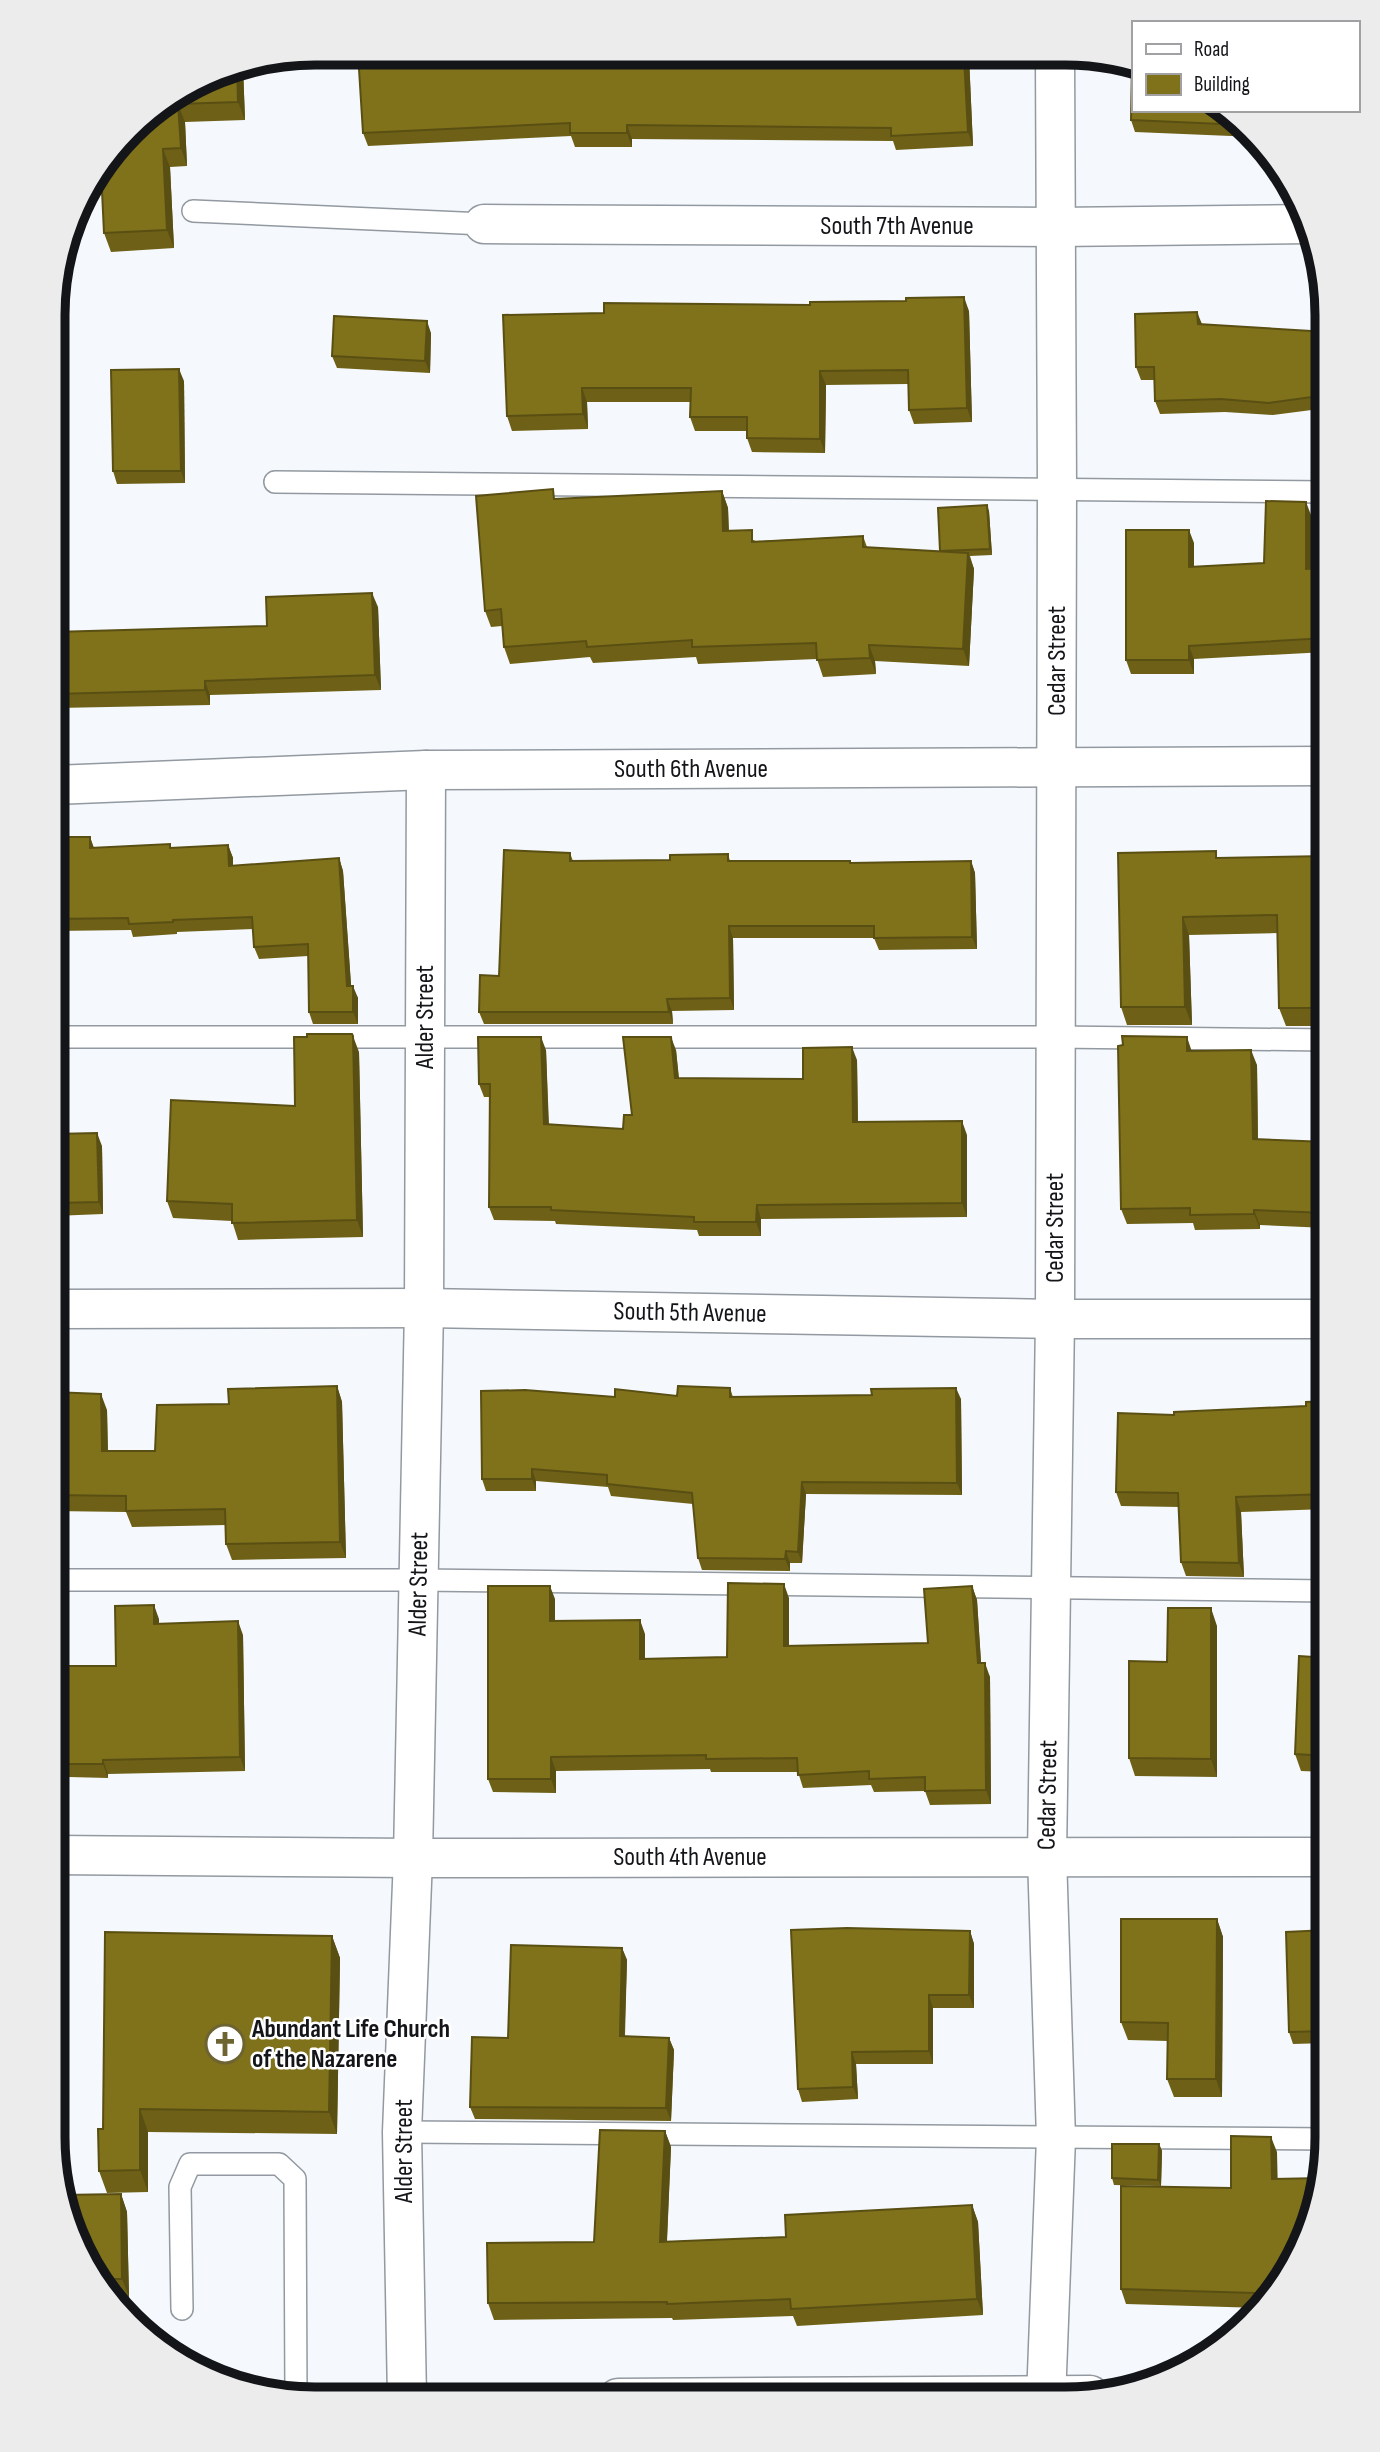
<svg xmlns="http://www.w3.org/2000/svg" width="1380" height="2452" font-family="'Sofia Sans Condensed',sans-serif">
<rect width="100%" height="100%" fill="#f5f9fd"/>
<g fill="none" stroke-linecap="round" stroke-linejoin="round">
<defs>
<g id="service">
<polyline points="193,211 484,224"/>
<polyline points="275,482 1327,492"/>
<polyline points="54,1037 1056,1037 1327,1040"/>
<polyline points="53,1580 419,1580 1327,1591"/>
<polyline points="402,2132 1327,2139"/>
<polyline points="182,2309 180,2187 190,2164 279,2164 295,2179 296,2397"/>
</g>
<g id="minor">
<polyline points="484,224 1057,227 1310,224"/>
<polyline points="54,785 426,770 1327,766"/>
<polyline points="53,1309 424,1308 1055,1319 1327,1319"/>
<polyline points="53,1855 413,1858 1327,1857"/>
<polyline points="407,2398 402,2132 413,1858 424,1308 426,770"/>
<polyline points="618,2398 1090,2395"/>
<polyline points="1046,2399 1056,2138 1047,1856 1055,1319 1057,487 1055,57"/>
</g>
</defs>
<use href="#service" stroke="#9299a0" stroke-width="24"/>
<use href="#minor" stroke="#9299a0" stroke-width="41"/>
<use href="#service" stroke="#fff" stroke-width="21"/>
<use href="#minor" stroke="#fff" stroke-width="38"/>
</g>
<g fill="#6e6117">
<polygon points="358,53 969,57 973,146 896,150 893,141 632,139 632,147 575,147 571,136 368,146 363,133"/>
<polygon points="243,67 245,120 185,122 187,166 170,167 174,248 111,252 104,233 142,118"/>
<polygon points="1238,117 1255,137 1135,132 1131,120"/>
<polygon points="969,311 972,422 914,424 909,410 908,384 826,385 825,453 752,452 747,438 747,431 695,431 690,417 691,402 587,402 588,429 512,431 507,416 503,315"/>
<polygon points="1202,324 1327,332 1327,408 1273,415 1225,412 1160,414 1155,401 1155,380 1141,380 1136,367"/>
<polygon points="431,333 430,373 337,368 332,356"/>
<polygon points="184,381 185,483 117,484 113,471"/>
<polygon points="722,491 728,508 729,531 756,541 863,536 867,547 940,551 989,511 992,555 970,556 974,569 969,666 875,661 876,674 823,677 817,659 698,664 696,657 593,663 590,657 510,664 504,647 502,626 491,627 485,611 556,499"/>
<polygon points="1311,515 1311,569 1327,568 1327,668 1326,652 1194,659 1194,674 1131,674 1126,660 1194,543 1194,567 1264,563"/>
<polygon points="378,607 381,690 210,695 210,705 57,708 57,718 54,718 54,632 267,626"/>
<polygon points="54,837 90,837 94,848 171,848 228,845 233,858 233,866 339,858 343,871 351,986 358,998 358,1024 313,1024 309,1012 308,956 259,959 254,947 253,929 177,932 177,934 133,937 131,930 54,931"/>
<polygon points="570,853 573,861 670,860 728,854 730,861 851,863 971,861 975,873 977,949 879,950 874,938 733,938 734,1010 672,1011 673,1024 484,1024 479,1012"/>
<polygon points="1327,856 1327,1026 1286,1026 1279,1008 1278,933 1189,935 1192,1025 1127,1025 1121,1007 1219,858"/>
<polygon points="546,1050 549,1125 623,1129 632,1115 676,1050 679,1078 803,1079 857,1060 858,1122 967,1135 967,1217 761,1219 761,1236 699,1236 697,1230 556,1224 555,1221 494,1220 489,1207 490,1097 484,1097 479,1084"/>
<polygon points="1192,1051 1257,1065 1258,1139 1327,1142 1327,1228 1260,1225 1260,1229 1195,1230 1193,1223 1127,1224 1121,1209"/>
<polygon points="359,1052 363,1237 238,1240 232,1221 173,1218 167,1201 295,1106"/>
<polygon points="54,1134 102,1146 103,1214 54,1216"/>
<polygon points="337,1386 342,1402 346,1558 232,1560 226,1544 226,1525 132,1527 126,1512 53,1511 53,1392 107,1410 108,1451 155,1451 229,1404"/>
<polygon points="730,1388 733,1397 961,1399 962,1495 806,1494 802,1563 790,1563 790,1571 702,1570 698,1558 693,1504 611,1496 608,1487 536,1481 536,1491 486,1491 482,1479 615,1397 677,1396"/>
<polygon points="1327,1401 1327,1509 1241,1512 1244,1577 1186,1576 1181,1562 1179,1507 1121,1506 1116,1492 1174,1415 1306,1406"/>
<polygon points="972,1586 977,1600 981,1663 990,1677 991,1804 930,1805 925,1791 874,1792 871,1785 803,1788 798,1772 711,1772 710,1769 556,1771 556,1793 493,1792 488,1779 555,1599 555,1621 645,1634 645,1659 727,1657 789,1598 789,1646 928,1643"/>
<polygon points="159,1619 159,1623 243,1635 245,1771 108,1774 108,1778 69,1777 53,1779 53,1666 116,1666"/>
<polygon points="1217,1626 1217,1777 1135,1776 1129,1758 1167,1662"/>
<polygon points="1327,1658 1327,1772 1301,1771 1295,1754"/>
<polygon points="1217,1919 1223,1937 1222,2097 1174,2097 1167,2079 1168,2041 1128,2040 1121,2022"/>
<polygon points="1327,1930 1327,2043 1293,2044 1289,2032"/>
<polygon points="970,1931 974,1944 974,2008 933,2008 933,2064 856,2064 858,2099 802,2102 798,2089"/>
<polygon points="332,1936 340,1958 337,2134 148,2132 148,2192 107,2193 99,2171 103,2129"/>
<polygon points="622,1948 627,1960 625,2036 669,2038 674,2050 671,2121 475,2119 470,2107 508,2038"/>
<polygon points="665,2131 671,2147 667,2242 786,2237 972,2205 978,2222 983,2315 797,2326 793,2316 673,2320 672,2318 494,2320 488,2303 594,2242"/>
<polygon points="1159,2144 1162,2151 1161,2186 1114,2185 1112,2178"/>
<polygon points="1277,2152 1277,2179 1308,2237 1273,2297 1261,2308 1126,2304 1121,2289 1231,2188"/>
<polygon points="121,2194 127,2212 129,2297 109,2297 97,2283 67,2222"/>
</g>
<g fill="#5a4f13">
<polygon points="964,57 969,57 973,146 968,132"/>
<polygon points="243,67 245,120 238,102 237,68"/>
<polygon points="178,104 185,122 187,166 181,148"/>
<polygon points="627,125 632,139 632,147 627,133"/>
<polygon points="163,149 170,167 174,248 167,230"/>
<polygon points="964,297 969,311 972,422 967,408"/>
<polygon points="1197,312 1202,324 1198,324"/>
<polygon points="427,321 431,333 430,373 425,361"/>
<polygon points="179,369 184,381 185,483 181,471"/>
<polygon points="820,371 826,385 825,453 820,439"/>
<polygon points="582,388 587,402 588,429 583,414"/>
<polygon points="722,491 728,508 729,548 723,531"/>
<polygon points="1306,502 1311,515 1311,583 1306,569"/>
<polygon points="987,505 989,511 992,555 990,549"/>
<polygon points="1189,530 1194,543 1194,581 1189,567"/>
<polygon points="968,553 974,569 969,666 963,649"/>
<polygon points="372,593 378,607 381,690 375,675"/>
<polygon points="869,645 875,661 876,674 870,658"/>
<polygon points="1189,646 1194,659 1194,674 1189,660"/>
<polygon points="205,681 210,695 210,705 205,690"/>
<polygon points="54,702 57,708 57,718 54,711"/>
<polygon points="90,837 94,849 90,848"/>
<polygon points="228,845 233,858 233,878 229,866"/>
<polygon points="339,858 343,871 352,998 347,986"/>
<polygon points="971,861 975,873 977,949 972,937"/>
<polygon points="1183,917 1189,935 1192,1025 1185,1007"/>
<polygon points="729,926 733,938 734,1010 730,998"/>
<polygon points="353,986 358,998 358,1024 353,1012"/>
<polygon points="667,999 672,1011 673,1024 669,1012"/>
<polygon points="353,1036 359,1052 363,1237 357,1220"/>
<polygon points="541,1037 546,1050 549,1138 544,1124"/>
<polygon points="671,1037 676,1050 680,1092 675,1078"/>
<polygon points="1187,1037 1192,1052 1187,1051"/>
<polygon points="852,1047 857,1060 858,1135 853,1122"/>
<polygon points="1251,1050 1257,1065 1258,1154 1253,1139"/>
<polygon points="962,1121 967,1135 967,1217 962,1203"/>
<polygon points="97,1133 102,1146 103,1214 99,1202"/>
<polygon points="757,1205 761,1219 761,1236 756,1222"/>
<polygon points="1254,1210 1260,1225 1260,1229 1254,1214"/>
<polygon points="337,1386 342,1402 346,1558 340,1542"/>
<polygon points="956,1388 961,1399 962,1495 957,1483"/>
<polygon points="101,1394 107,1410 108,1466 102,1451"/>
<polygon points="532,1469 536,1481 536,1491 532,1479"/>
<polygon points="802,1482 806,1494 802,1563 798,1552"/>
<polygon points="1236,1497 1241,1512 1244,1577 1239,1563"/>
<polygon points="786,1551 790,1563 790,1571 785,1559"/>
<polygon points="784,1584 789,1598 789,1660 784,1646"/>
<polygon points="550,1586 555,1599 555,1634 550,1621"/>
<polygon points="972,1586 977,1600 982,1677 978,1663"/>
<polygon points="154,1605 159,1619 159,1637 154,1624"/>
<polygon points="1211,1608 1217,1626 1217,1777 1211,1759"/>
<polygon points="640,1620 645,1634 645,1672 640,1659"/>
<polygon points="238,1621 243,1635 245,1771 240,1757"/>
<polygon points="985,1663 990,1677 991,1804 986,1790"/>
<polygon points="551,1757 556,1771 556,1793 551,1779"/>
<polygon points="103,1760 108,1774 108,1778 103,1764"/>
<polygon points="1217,1919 1223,1937 1222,2097 1216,2079"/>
<polygon points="970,1931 974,1944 974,2008 969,1995"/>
<polygon points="332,1936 340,1958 337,2134 329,2112"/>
<polygon points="622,1948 627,1960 624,2049 620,2036"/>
<polygon points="929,1995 933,2008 933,2064 929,2051"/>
<polygon points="669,2038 674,2050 671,2121 666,2108"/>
<polygon points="852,2052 856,2064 858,2099 853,2087"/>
<polygon points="140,2109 148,2132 148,2192 140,2170"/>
<polygon points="665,2131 671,2147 666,2259 660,2242"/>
<polygon points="1271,2137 1277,2152 1278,2195 1272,2179"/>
<polygon points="1159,2144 1162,2151 1161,2186 1158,2180"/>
<polygon points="121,2194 127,2212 129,2297 122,2279"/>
<polygon points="972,2205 978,2222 983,2315 977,2299"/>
</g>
<g fill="#80711b" stroke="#5a4f13" stroke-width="2">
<polygon points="358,53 964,57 968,132 891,136 891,128 627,125 627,133 570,133 570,123 363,133"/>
<polygon points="1132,63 1133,63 1133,110 1227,110 1238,117 1244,125 1131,120"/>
<polygon points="237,68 238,102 178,104 181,148 163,149 167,230 104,233 101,170 142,118 215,72"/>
<polygon points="964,297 967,408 909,410 908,370 820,371 820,439 747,438 747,417 690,417 691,388 582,388 583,414 507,416 503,315 604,313 604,303 810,305 810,302 906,301 906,298"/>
<polygon points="1197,312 1198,324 1327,332 1327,395 1269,403 1221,399 1155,401 1154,367 1136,367 1135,314"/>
<polygon points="334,316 427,321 425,361 332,356"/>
<polygon points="179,369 181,471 113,471 111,370"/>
<polygon points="553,489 554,499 722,491 723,531 752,530 752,542 863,536 863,547 968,553 963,649 869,645 870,658 817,660 816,643 692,647 692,640 587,647 586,641 504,647 501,609 485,611 476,496"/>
<polygon points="1266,501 1306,502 1306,569 1327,568 1327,667 1326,638 1189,646 1189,660 1126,660 1126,530 1189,530 1189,567 1264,563"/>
<polygon points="987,505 990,549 940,551 938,508"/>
<polygon points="372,593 375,675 205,681 205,690 54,694 54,632 267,626 266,597"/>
<polygon points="54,837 90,837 90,848 170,844 170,848 228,845 229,866 339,858 347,986 353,986 353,1012 309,1012 308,944 254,947 252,917 173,920 173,922 129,924 128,918 54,919"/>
<polygon points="504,850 570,853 570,861 670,860 670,855 728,854 728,861 850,861 850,863 971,861 972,937 874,938 874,926 729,926 730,998 667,999 669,1012 479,1012 480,975 499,976"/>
<polygon points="1216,851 1216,858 1327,856 1327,1008 1279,1008 1277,915 1183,917 1185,1007 1121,1007 1118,853"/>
<polygon points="307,1034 352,1034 353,1036 357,1220 232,1223 232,1204 167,1201 171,1100 295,1106 294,1037 307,1037"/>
<polygon points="1122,1036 1187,1037 1187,1051 1251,1050 1253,1139 1327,1142 1327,1213 1254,1210 1254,1214 1190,1215 1190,1208 1121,1209 1118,1046 1123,1045"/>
<polygon points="478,1037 541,1037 544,1124 623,1129 624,1115 632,1115 623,1037 671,1037 675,1078 803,1079 803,1048 852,1047 853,1122 962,1121 962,1203 757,1205 756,1222 694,1222 694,1217 551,1210 551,1207 489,1207 490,1084 479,1084"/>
<polygon points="97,1133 99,1202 54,1203 54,1134"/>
<polygon points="337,1386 340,1542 226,1544 225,1509 126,1511 126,1496 53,1495 53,1392 101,1394 102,1451 155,1451 157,1405 229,1404 228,1389"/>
<polygon points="678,1386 730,1388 730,1397 872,1395 871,1389 956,1388 957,1483 802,1482 798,1552 786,1551 785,1559 698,1558 692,1493 607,1484 607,1475 532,1469 532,1479 482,1479 481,1391 525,1390 615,1397 615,1389 677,1396"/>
<polygon points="1327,1401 1327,1494 1236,1497 1239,1563 1181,1562 1178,1493 1116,1492 1118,1413 1174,1415 1174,1412 1306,1406 1306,1402"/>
<polygon points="728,1583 784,1584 784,1646 928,1643 924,1589 972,1586 978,1663 985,1663 986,1790 925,1791 925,1777 869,1779 869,1771 798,1775 797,1758 706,1759 706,1755 551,1757 551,1779 488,1779 488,1586 550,1586 550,1621 640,1620 640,1659 727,1657"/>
<polygon points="154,1605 154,1624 238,1621 240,1757 103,1760 103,1764 53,1764 53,1666 116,1666 115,1606"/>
<polygon points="1168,1608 1211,1608 1211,1759 1129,1758 1129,1661 1167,1662"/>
<polygon points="1299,1656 1327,1658 1327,1756 1295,1754"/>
<polygon points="1121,1919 1217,1919 1216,2079 1167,2079 1168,2023 1121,2022"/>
<polygon points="847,1928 970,1931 969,1995 929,1995 929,2051 852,2052 853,2087 798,2089 791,1930"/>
<polygon points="1327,1930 1327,2031 1289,2032 1286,1932"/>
<polygon points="105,1932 332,1936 329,2112 140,2109 140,2170 99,2171 98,2129 103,2129"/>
<polygon points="511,1945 622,1948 620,2036 669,2038 666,2108 470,2107 472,2037 508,2038"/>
<polygon points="600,2130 665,2131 660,2242 786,2237 785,2215 972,2205 977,2299 791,2309 790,2299 667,2304 667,2302 488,2303 487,2243 594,2242"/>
<polygon points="1231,2136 1271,2137 1272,2179 1322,2178 1308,2237 1276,2292 1255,2293 1121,2289 1121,2186 1231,2188"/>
<polygon points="1112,2144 1159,2144 1158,2180 1112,2178"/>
<polygon points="121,2194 122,2279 95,2279 67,2222 62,2195"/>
</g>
<defs>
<symbol id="church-ring" viewBox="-11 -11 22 22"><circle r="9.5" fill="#fff" stroke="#6e6431" stroke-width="1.5"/><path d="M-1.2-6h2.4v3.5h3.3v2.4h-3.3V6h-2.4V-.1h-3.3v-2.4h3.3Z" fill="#6e6431"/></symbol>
</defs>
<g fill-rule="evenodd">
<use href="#church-ring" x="203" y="2022" width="44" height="44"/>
</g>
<g text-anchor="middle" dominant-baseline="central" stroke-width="5" stroke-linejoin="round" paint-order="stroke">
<g font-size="26" fill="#131518" stroke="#fff">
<text x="897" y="226">South 7th Avenue</text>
<text transform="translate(1057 661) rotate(-90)">Cedar Street</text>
<text x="691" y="769">South 6th Avenue</text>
<text transform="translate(425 1017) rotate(-90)">Alder Street</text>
<text transform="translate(1055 1228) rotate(-90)">Cedar Street</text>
<text transform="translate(690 1313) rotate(1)">South 5th Avenue</text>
<text transform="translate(419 1584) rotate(-89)">Alder Street</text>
<text transform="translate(1048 1795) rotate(-89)">Cedar Street</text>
<text x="690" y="1857">South 4th Avenue</text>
<text transform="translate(404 2151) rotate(-90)">Alder Street</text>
</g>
<g font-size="26" font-weight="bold" fill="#131518" stroke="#fff" text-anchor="start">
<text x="252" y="2029">Abundant Life Church<tspan x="252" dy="30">of the Nazarene</tspan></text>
</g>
</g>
<path d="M0 0H1380V2452H0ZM315 65H1065A250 250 0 0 1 1315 315V2137A250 250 0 0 1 1065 2387H315A250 250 0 0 1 65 2137V315A250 250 0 0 1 315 65Z" fill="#ececed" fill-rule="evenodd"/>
<path fill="none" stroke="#131518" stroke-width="9" d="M315 65H1065A250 250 0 0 1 1315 315V2137A250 250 0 0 1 1065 2387H315A250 250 0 0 1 65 2137V315A250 250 0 0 1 315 65Z"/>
<rect x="1132" y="21" width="228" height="91" fill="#ffffff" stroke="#a1a1a3" stroke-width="2"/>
<rect x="1146" y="44" width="35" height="10" fill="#ffffff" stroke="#a1a1a3" stroke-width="2"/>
<text x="1194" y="56" font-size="21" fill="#131518">Road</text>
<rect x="1146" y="74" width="35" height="21" fill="#80711b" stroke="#a1a1a3" stroke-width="2"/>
<text x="1194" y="91" font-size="21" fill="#131518">Building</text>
</svg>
